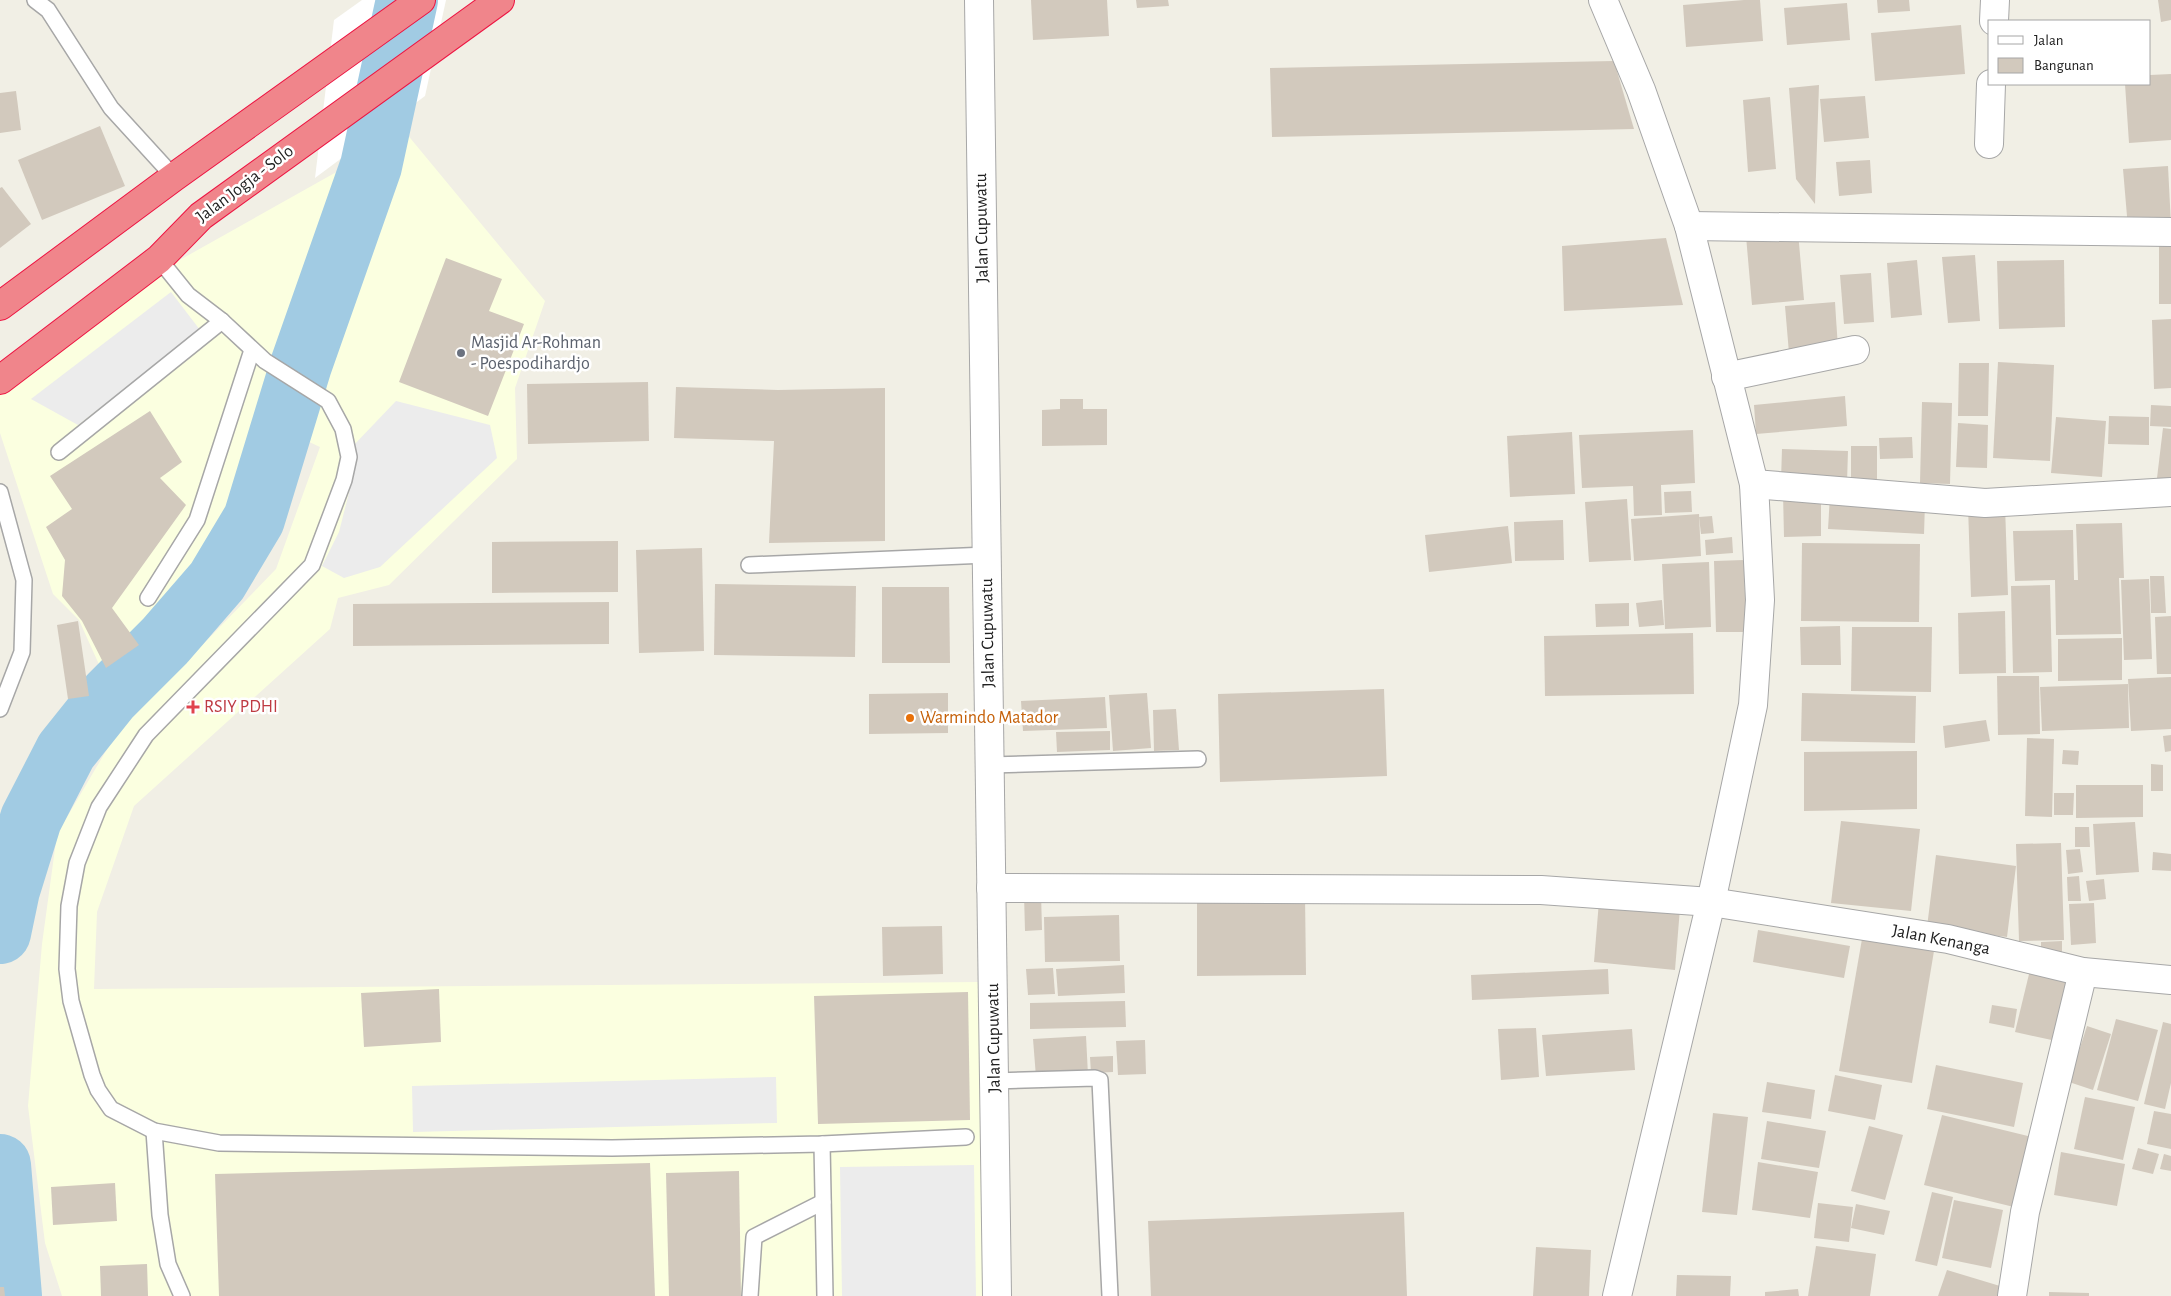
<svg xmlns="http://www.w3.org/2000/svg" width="2171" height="1296" font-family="'Alegreya Sans',sans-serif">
<rect width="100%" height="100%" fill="#f1efe5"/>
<polygon fill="#fbffe0" points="406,133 545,301 515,388 517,459 389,585 338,598 330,629 134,806 97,912 94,989 981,982 991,1296 62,1296 45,1243 28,1106 42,944 57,834 116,734 276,569 320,447 277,427 237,533 146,650 106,680 79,620 53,594 0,433 0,394 162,270"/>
<g fill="#ececec">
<polygon points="171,292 200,330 78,425 31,399"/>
<polygon points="396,401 490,425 497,458 380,567 344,578 322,566 339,532 354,473 353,446"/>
<polygon points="776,1077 777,1123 413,1132 412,1086"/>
<polygon points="974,1165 976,1296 842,1296 840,1167"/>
</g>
<polygon fill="#fff" points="362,0 446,0 425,96 315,178 334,20"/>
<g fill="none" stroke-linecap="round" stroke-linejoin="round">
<g stroke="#a1cbe3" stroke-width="62">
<polyline points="0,933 9,890 31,819 66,751 110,696 165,641 217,581 254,519 301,365 371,166 407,0"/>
<polyline points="0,1165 11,1296"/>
</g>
</g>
<g fill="#d2c9bd">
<polygon points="1031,0 1107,0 1109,36 1033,40"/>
<polygon points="1136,0 1168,0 1169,6 1137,8"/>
<polygon points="1744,0 1760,0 1763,41 1686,47 1683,5"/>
<polygon points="1877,0 1909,0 1910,11 1878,13"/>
<polygon points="2158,0 2171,0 2171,20 2161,22"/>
<polygon points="1847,3 1850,40 1787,45 1784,8"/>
<polygon points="1961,25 1965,74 1875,81 1871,33"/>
<polygon points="1614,61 1634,129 1272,137 1270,68"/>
<polygon points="2171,74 2171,140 2129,143 2125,84 2150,84 2150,75"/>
<polygon points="1819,85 1815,204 1796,179 1789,88"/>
<polygon points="16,91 21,130 0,133 0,93"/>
<polygon points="1865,96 1869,138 1824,142 1820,99"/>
<polygon points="1770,97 1776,169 1748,172 1743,100"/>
<polygon points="100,126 125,186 42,220 18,160"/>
<polygon points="1870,160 1872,193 1839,196 1836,162"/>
<polygon points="2168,166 2171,225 2128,228 2123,169"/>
<polygon points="2,187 31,224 0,248 0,188"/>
<polygon points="1798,232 1804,300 1752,305 1746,236"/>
<polygon points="1666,238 1683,305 1564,311 1562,246"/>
<rect x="2159" y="244" width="12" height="60"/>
<polygon points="1975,255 1980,321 1948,323 1942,257"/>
<polygon points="446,258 502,279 489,311 524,324 488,416 399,382"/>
<polygon points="1917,260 1922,315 1891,318 1887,263"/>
<polygon points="2064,260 2065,327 1999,329 1997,261"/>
<polygon points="1871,273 1874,322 1844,324 1840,275"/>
<polygon points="1835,302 1838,349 1789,353 1785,306"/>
<polygon points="2171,319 2171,388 2154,389 2152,320"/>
<polygon points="1998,362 2054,365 2050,461 1993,458"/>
<polygon points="1959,363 1989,363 1988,416 1958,416"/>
<polygon points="648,382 649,441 528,444 527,384"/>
<polygon points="676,387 778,390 885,388 885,541 769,543 774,441 674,438"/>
<polygon points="1845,396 1847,426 1756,434 1754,405"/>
<polygon points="1060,399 1083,399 1083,409 1107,409 1107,445 1042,446 1042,410 1060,409"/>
<polygon points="1922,402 1952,403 1950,484 1920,483"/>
<polygon points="2151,405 2171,406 2171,427 2150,426"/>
<polygon points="150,411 182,462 160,478 186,505 112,608 139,645 106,668 82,621 62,596 65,560 46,527 72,509 50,476"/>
<polygon points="2109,416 2149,417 2149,445 2108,444"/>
<polygon points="2056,417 2106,421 2102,477 2051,473"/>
<polygon points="1958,423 1988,425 1987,468 1956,467"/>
<polygon points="2163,428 2171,429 2171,480 2157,478"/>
<polygon points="1693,430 1695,483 1661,485 1662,515 1634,516 1633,486 1582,488 1579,435"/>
<polygon points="1572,432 1575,494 1510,497 1507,436"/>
<polygon points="1912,437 1913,458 1880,459 1879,438"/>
<polygon points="1851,446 1877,446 1877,481 1851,482"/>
<polygon points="1782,449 1848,451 1847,482 1781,480"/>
<polygon points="1691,491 1692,512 1665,513 1664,492"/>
<polygon points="1821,492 1821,536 1784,537 1783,493"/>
<polygon points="1830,496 1925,502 1924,534 1828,529"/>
<polygon points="1627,499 1631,560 1589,562 1585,502"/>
<polygon points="2005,505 2008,595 1971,597 1968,506"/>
<polygon points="1699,514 1701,556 1634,561 1631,519"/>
<polygon points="1712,516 1714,533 1701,534 1699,517"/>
<polygon points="1563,520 1564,560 1515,561 1514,522"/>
<polygon points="2122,523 2124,578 2119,578 2121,634 2056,635 2055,580 2015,581 2013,531 2073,530 2074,580 2078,580 2076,524"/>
<polygon points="1508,526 1512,563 1429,572 1425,535"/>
<polygon points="1732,537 1733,553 1706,555 1705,540"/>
<polygon points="618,541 618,592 492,593 492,542"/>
<polygon points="1802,543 1920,544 1919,622 1801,621"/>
<polygon points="702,548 704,651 639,653 636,550"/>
<polygon points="1744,560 1746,632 1716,632 1714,561"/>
<polygon points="1709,562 1711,627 1665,629 1662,564"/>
<polygon points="2150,576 2164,576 2166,613 2151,613"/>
<polygon points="2149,579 2152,659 2124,660 2121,580"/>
<polygon points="715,584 856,586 855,657 714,655"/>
<polygon points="2050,585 2052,672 2013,673 2011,586"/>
<polygon points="882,587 949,587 950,663 882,663"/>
<polygon points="1662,600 1664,625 1639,627 1636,603"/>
<polygon points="609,602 609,644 353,646 353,604"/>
<polygon points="1629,603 1629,626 1596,627 1595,604"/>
<polygon points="2005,611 2006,673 1959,674 1958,613"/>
<polygon points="2171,616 2171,674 2157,674 2155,617"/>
<polygon points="78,621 89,696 68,699 57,625"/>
<polygon points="1840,626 1841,665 1801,665 1800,627"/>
<polygon points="1852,627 1932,627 1931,692 1851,691"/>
<polygon points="1693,633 1694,694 1545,696 1544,636"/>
<polygon points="2122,638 2122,680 2058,681 2058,639"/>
<polygon points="1997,676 2039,676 2040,734 1998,735"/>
<polygon points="2171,677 2171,729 2131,731 2128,679"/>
<polygon points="2128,684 2129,728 2042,731 2040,687"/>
<polygon points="1384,689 1387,776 1220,782 1218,694"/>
<polygon points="948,693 948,733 869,734 869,694"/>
<polygon points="1147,693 1151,748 1113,751 1109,695"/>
<polygon points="1802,693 1916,696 1915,743 1801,741"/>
<polygon points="1105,697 1107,728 1023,731 1021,701"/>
<polygon points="1176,709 1179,750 1154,751 1153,710"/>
<polygon points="1986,720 1990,741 1945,748 1943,726"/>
<polygon points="1110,731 1110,750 1057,752 1056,732"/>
<polygon points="2171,735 2171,751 2165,752 2163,736"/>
<polygon points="2027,738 2054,739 2052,817 2025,816"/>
<polygon points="2063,750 2079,751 2078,765 2062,764"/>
<polygon points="1917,751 1917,809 1804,811 1804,752"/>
<polygon points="2151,764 2163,765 2163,791 2151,791"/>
<polygon points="2076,785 2143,785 2143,817 2076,818"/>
<polygon points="2054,793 2074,793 2073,815 2054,815"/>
<polygon points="1841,821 1920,829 1911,911 1831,903"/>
<polygon points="2135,822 2139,872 2096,875 2093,824"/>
<polygon points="2075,827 2089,827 2090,847 2075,847"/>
<polygon points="2061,843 2064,940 2019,941 2016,844"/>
<polygon points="2080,849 2083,872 2068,874 2066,850"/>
<polygon points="2153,852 2171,854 2171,871 2152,870"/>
<polygon points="1936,855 2016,866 2007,937 1927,927"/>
<polygon points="2079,876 2081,901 2068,901 2067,877"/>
<polygon points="2104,879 2106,899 2089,901 2086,881"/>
<polygon points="1041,893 1042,930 1025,931 1024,894"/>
<polygon points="1305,895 1306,975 1197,976 1197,896"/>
<polygon points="1599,901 1680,908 1675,970 1594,962"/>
<polygon points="2094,903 2096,943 2071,945 2069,904"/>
<polygon points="1119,915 1120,961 1045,962 1044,917"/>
<polygon points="942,926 943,974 883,976 882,927"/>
<polygon points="1758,930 1850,946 1844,978 1753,962"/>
<polygon points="1862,939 1934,951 1912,1083 1839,1071"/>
<polygon points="2062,941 2062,958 2041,959 2041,942"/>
<polygon points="1124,965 1125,993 1058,996 1056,969"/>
<polygon points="1053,968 1055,994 1028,995 1026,969"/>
<polygon points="1608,969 1609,994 1472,1000 1471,975"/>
<polygon points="2030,970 2075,981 2061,1042 2015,1032"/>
<polygon points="439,989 441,1042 364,1047 361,993"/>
<polygon points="968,992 970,1120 818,1124 814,996"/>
<polygon points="1125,1001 1126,1027 1030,1029 1030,1003"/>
<polygon points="1992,1005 2017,1009 2014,1028 1989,1023"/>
<polygon points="2116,1019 2158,1030 2138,1101 2097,1090"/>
<polygon points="2163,1022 2171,1024 2171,1083 2165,1109 2144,1104"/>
<polygon points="2087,1026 2111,1034 2093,1090 2069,1082"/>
<polygon points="1536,1028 1539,1077 1501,1080 1498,1029"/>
<polygon points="1632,1029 1635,1070 1546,1076 1542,1035"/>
<polygon points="1086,1036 1088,1075 1036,1077 1033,1039"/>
<polygon points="1145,1040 1146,1074 1118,1075 1116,1041"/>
<polygon points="1113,1056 1113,1072 1091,1073 1090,1057"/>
<polygon points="1936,1065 2023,1083 2014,1127 1927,1109"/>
<polygon points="1835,1075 1882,1085 1875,1120 1828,1111"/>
<polygon points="1767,1082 1815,1090 1811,1119 1762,1112"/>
<polygon points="2085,1097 2135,1107 2123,1160 2074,1149"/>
<polygon points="2154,1111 2171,1114 2171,1149 2147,1144"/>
<polygon points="1713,1113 1748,1117 1737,1215 1702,1212"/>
<polygon points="1942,1115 2036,1138 2018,1208 1924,1185"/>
<polygon points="1767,1121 1826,1131 1819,1168 1761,1159"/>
<polygon points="1869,1126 1903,1135 1885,1200 1851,1191"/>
<polygon points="2138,1148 2159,1154 2153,1174 2132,1169"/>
<polygon points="2061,1152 2125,1164 2117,1206 2054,1195"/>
<polygon points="2164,1154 2171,1156 2171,1171 2160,1169"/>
<polygon points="1758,1162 1818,1172 1810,1218 1752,1210"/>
<polygon points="650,1163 655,1296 219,1296 215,1174"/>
<polygon points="739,1171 741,1296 669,1296 666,1173"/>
<polygon points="115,1183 117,1221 53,1225 51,1187"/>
<polygon points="1932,1192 1953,1197 1937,1266 1915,1261"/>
<polygon points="1954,1200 2003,1210 1991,1268 1942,1258"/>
<polygon points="1818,1203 1853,1207 1849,1242 1814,1238"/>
<polygon points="1856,1204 1890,1211 1884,1235 1851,1228"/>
<polygon points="1404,1212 1407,1296 1151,1296 1148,1221"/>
<polygon points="1816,1246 1876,1254 1870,1296 1808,1296"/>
<polygon points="1536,1247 1591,1250 1589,1296 1533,1296"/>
<polygon points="147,1264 148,1296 101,1296 100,1266"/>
<polygon points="1947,1270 2000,1286 1997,1296 1938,1296"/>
<polygon points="1677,1275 1731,1276 1730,1296 1676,1296"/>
<polygon points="0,1287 4,1287 5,1296 0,1296"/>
<polygon points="1798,1289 1799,1296 1765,1296 1765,1292"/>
<polygon points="2049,1292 2089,1293 2089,1296 2049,1296"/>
</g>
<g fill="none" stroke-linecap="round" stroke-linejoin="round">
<defs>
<g id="lane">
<polyline points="35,0 48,10 111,108 174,177"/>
<polyline points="159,259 188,295 222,321 265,361 328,401 343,429 349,457 344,480 312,565 146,735 99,807 77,863 69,906 67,969 71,1001 92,1075 98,1090 111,1109 154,1131 219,1143 612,1148 822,1144 966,1137"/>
<polyline points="59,452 222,321"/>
<polyline points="0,492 24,580 22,652 0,709"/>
<polyline points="749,565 987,555"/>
<polyline points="148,598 197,520 252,350"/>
<polyline points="990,765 1198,759"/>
<polyline points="994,1081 1095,1078 1100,1080 1110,1296"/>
<polyline points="154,1131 160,1215 168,1264 182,1296"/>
<polyline points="822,1144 825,1296"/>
<polyline points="750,1296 754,1237 823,1202"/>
</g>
<g id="street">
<polyline points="979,0 997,1296"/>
<polyline points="1603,0 1641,90 1689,226 1754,484 1760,600 1753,705 1711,902 1617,1296"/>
<polyline points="1994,21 1995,0"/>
<polyline points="1989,144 1991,84"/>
<polyline points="1689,226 2171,232"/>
<polyline points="1726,377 1855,350"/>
<polyline points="1754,484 1985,503 2171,492"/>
<polyline points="991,888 1541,890 1711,902 1948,939 2083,972 2171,980"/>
<polyline points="2012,1296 2025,1212 2083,972"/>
</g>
<g id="highway">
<polyline points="0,306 174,177 421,0"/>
<polyline points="0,380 159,259 201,216 500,0"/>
</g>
</defs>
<use href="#lane" stroke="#a7a7a7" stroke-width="18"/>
<use href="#street" stroke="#a7a7a7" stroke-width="30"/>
<use href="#highway" stroke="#ed1442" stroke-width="30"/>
<use href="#lane" stroke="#fff" stroke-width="15"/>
<use href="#street" stroke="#fff" stroke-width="28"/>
<use href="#highway" stroke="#f0858b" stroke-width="28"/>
</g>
<circle fill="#6b7280" stroke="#fff" stroke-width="2" cx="461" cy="353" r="5"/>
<path fill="#e0444e" stroke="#fff" stroke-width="2" d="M190.5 699.5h5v5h5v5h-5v5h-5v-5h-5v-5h5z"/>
<circle fill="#e8710a" stroke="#fff" stroke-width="2" cx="910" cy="718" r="5"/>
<g text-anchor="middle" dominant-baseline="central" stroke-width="5" stroke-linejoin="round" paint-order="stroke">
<g font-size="18" fill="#202020" stroke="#fff">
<text transform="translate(245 184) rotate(-37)">Jalan Jogja - Solo</text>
<text transform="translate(982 228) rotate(-91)">Jalan Cupuwatu</text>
<text transform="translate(988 633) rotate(-91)">Jalan Cupuwatu</text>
<text transform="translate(1941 940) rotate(11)">Jalan Kenanga</text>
<text transform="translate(994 1038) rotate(-91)">Jalan Cupuwatu</text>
</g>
<g font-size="18" fill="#5b616d" stroke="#fff" text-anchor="start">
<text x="471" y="343">Masjid Ar-Rohman<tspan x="471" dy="21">- Poespodihardjo</tspan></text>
</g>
<g font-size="18" fill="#be3a42" stroke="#fff" text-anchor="start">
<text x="204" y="707">RSIY PDHI</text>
</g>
<g font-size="18" fill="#c56008" stroke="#fff" text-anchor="start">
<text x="920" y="718">Warmindo Matador</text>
</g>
</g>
<rect x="1988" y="20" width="162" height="65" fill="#ffffff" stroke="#a6a6a6"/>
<rect x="1998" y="36" width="25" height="8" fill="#ffffff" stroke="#a6a6a6"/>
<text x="2034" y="45" font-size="15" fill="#202020">Jalan</text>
<rect x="1998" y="58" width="25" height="15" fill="#d2c9bd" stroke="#a6a6a6"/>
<text x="2034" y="70" font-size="15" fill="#202020">Bangunan</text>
</svg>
